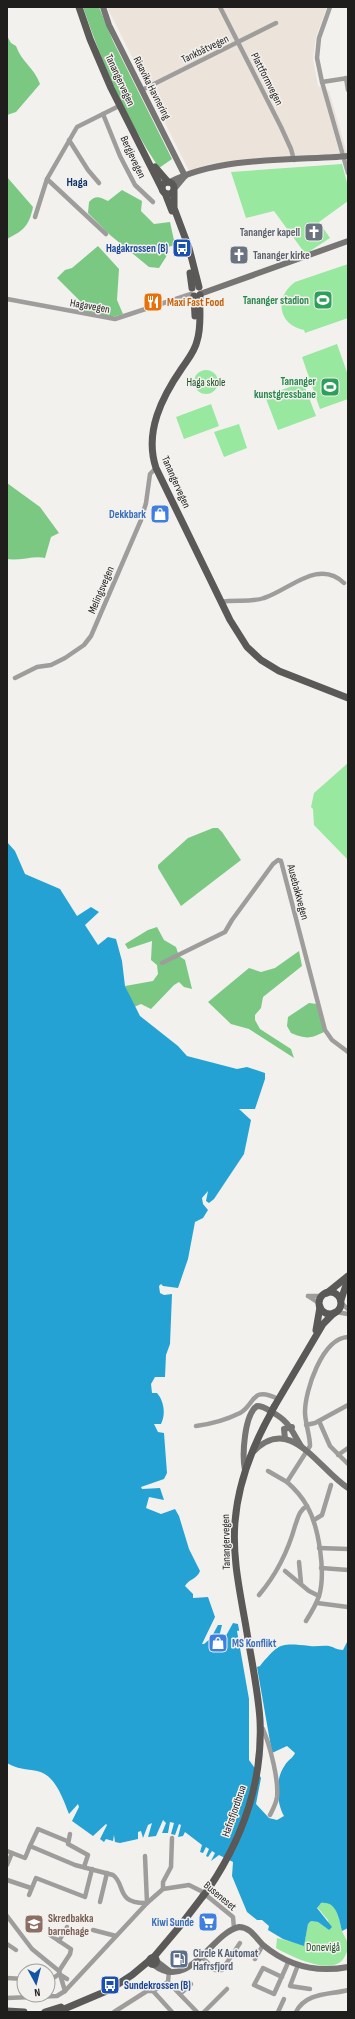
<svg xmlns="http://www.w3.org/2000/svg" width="355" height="2019" font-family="'Sofia Sans Condensed',sans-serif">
<rect width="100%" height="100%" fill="#f3f1ee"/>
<polygon fill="#ece4db" points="107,7 327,7 316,37 313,59 318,86 329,91 347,153 211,164 189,171"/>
<g fill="#98e8a0">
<polygon points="342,164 348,186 348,201 319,222 330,238 307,253 304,252 274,211 246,218 231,172"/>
<path d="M 348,264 L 348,318 L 305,333 L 304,330 C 278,325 274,297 295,282 Z"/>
<polygon points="337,344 348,375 348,399 320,409 302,357"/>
<circle cx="206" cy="382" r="12"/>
<polygon points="303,382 316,416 278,430 265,396"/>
<polygon points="211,404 219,426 184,439 176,417"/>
<polygon points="239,424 247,448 224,457 214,432"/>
<polygon points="348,763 348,860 314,825 313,809 311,807 314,793"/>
<path d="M 324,1902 C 338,1904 339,1919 342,1931 C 344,1936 347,1939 348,1945 C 348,1949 347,1952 345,1956 C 335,1978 292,1957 276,1948 L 277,1938 L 304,1945 L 308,1924 L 311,1921 L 318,1922 L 329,1930 L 328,1920 L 317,1907 L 319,1904 Z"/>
</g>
<g fill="#7ac882">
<path d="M 83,7 L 99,7 L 113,41 L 172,159 L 159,168 C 126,119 102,63 83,7 Z"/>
<path d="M 7,36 L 11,43 L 16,46 C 21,61 35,69 40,84 L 16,112 L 7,115 Z"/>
<path d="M 7,177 L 33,207 C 29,226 24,230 7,239 Z"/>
<path d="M 122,190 L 142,201 L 141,211 L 154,224 L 170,222 L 175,245 L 168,247 L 166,257 L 159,268 L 149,267 L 110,235 L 88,213 L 89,202 C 96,195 99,197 108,201 Z"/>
<polygon points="98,246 119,269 117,300 123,314 113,317 84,312 80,301 57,278 65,270 72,268"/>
<path d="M 7,483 L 40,507 L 59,533 L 51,537 L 45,558 C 35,555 20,561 7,559 Z"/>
<polygon points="213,828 218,828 222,832 241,860 181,906 158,868 158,865 188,838"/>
<polygon points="157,927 164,940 176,947 179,956 185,960 192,989 184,987 179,982 174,985 151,1009 141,1004 134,1007 125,986 153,981 158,974 157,965 151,960 152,941 128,949 125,944 148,930"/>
<polygon points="299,951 302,966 263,997 261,1008 255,1015 255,1020 260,1029 291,1049 294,1058 249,1029 231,1024 208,1002 249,968 261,972 275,968"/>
<path d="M 309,1003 L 317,1004 L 324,1032 C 310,1039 306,1039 291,1033 L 287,1026 L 288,1017 Z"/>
</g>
<path fill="#25a2d4" d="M 7,842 L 15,851 L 25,874 L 60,889 L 77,916 L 91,907 L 99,912 L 85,925 L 98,945 L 108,937 L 116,939 L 122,961 L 125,986 L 140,1016 L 178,1046 L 187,1056 L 237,1069 L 247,1067 L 265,1073 L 265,1079 L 255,1109 L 239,1109 L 251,1120 L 244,1154 L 214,1199 L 209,1203 L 206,1201 L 208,1191 L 202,1198 L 203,1204 L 208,1210 L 203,1218 L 195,1222 L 188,1259 L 178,1288 L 163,1286 L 161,1284 L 159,1286 L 160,1293 L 164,1295 L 172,1294 L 170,1344 L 166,1355 L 165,1377 L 155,1377 L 151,1384 L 152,1393 L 157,1393 C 164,1401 166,1414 161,1424 L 154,1424 L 158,1432 L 164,1433 L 167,1473 L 164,1479 L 141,1487 L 142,1489 L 160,1488 L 164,1500 L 149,1497 L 146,1508 L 161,1514 L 175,1509 L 179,1516 L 189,1549 L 200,1571 C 197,1579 189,1579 185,1586 L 193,1594 L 193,1598 L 208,1597 L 215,1617 L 202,1644 L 204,1644 L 211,1638 L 218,1625 L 222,1625 L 218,1641 L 223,1641 L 233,1623 L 238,1624 L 252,1701 L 249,1756 L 261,1778 L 256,1804 L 269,1818 L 277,1820 L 284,1816 C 276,1801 275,1779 285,1765 C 288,1760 293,1758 295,1753 L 287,1746 L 272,1753 L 257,1667 L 260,1666 C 279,1643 280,1643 310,1646 C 316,1647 323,1645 329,1646 C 334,1647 337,1650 343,1650 L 348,1640 L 348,1928 L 342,1931 C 339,1919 337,1901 321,1903 L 317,1908 L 332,1927 L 329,1930 L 318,1922 L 311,1921 L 308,1924 L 304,1946 L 283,1939 L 268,1930 L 269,1926 L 262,1920 L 257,1920 L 247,1912 L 232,1876 L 233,1862 L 219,1855 L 211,1861 L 215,1853 L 212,1851 L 208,1857 L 206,1856 L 209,1849 L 206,1847 L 203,1853 L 200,1852 L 202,1845 L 185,1832 L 183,1836 L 178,1837 L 181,1825 L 179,1824 L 175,1835 L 171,1834 L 174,1823 L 170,1822 L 168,1833 L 162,1833 L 166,1823 L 163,1820 L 156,1836 L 148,1837 L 152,1823 L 148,1825 L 143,1838 L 141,1831 L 138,1832 L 138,1839 L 120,1843 L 115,1842 L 114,1835 L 113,1841 L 106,1839 L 104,1842 L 100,1839 L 107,1825 L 106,1824 L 93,1836 L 72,1821 L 79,1807 L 78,1804 L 69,1814 C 63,1799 55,1774 37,1771 C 26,1769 17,1769 7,1763 Z"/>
<polygon fill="#f3f1ee" points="242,1630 254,1701 251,1756 252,1759 256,1762 257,1771 249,1760 249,1699 237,1631"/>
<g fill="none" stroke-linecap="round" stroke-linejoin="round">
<g stroke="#9e9d9c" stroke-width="4.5">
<polyline points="220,7 281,127 291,149 294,160"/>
<polyline points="330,7 319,38 317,58 322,82 348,173"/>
<polyline points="346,78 348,90"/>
<polyline points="322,82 348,78"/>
<polyline points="142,90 276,23"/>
<polyline points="103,114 120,156 135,185 153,202"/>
<polyline points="69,140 88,170 99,183"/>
<polyline points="47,179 106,234"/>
<polyline points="35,217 47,179 77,127 119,106"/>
<polyline points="7,299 115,319 191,294"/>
<path d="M 221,602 C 235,599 250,603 264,598 C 289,590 319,558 344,583"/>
<polyline points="15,678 37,667 51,665 65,658 84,645 91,636 141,520 146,503 150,474 156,468"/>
<polyline points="162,963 225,932 232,920 273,864 278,860 281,861 325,1030 332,1040 348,1052"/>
<polyline points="308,1296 322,1296"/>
<polyline points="308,1296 320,1304"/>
<polyline points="341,1303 348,1309"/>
<polyline points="336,1312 348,1314"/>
<polyline points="319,1421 330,1446 348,1464"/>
<polyline points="306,1425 315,1423 348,1405"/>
<path d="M 196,1426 C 211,1424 226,1420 240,1413 C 255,1405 251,1385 278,1399"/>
<polyline points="338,1455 348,1448"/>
<polyline points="268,1471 287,1482"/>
<polyline points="314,1520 322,1515 331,1485"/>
<polyline points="319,1548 348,1549"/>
<polyline points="299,1562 301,1583"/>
<polyline points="321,1568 348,1570"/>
<polyline points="285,1571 309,1591 319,1596"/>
<path d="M 259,1595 C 276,1575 288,1551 295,1526 C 298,1518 299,1510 307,1506"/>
<polyline points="317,1603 348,1607"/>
<path d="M 306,1621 C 311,1613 316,1605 319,1596 C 326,1573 319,1527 307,1506 C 302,1497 295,1489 287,1482 L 310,1446 C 310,1435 305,1423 305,1412 C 305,1391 322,1338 348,1337"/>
<path d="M 263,1729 C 270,1746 279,1780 277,1797 C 276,1804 273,1809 270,1815"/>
<polyline points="70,1834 68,1844 88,1855 84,1867"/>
<polyline points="30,1846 38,1829 67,1841"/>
<path d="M 7,1851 L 25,1858 L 30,1846 L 75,1865 L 113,1875 C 126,1884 115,1904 147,1903 L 145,1856"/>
<polyline points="7,1865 12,1853"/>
<polyline points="7,1880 31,1888"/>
<polyline points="163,1889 163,1882 171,1867 172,1838"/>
<polyline points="29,1895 36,1878 85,1897 92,1869"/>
<polyline points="100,1902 107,1873"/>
<polyline points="7,1916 32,1949 59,1971 65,1991 57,1996 7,1998"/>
<polyline points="93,1930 116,1936"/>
<polyline points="50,1935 71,1949 70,1954 59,1971"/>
<polyline points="59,1941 67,1927"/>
<polyline points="7,1944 16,1950"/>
<polyline points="202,1957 215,1970 222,1970 240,1943"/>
<polyline points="255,1959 263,1945"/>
<polyline points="298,1965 290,1986 310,1989"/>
<polyline points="169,1971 168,1982 197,2012"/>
<polyline points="48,1977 55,1977 59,1974 67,1979"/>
<polyline points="282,1977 263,1968 254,1985 274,1994 287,1965 288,1962"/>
<polyline points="7,1978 24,1979"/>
<polyline points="65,1991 147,1903 163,1889 189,1885 201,1891 233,1917 234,1928"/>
<polyline points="153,1991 172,2012"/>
<polyline points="180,1994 191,1984"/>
<polyline points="114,2012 147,1991 153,1991 168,1982"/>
<polyline points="204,2012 227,1989"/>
<polyline points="278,2012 284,1999"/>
<path d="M 296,2012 C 306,1992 330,1995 348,1990"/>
</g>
<g stroke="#767573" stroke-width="6">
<polyline points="103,7 109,25 185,176"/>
<path d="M 170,182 C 217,158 283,160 336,157"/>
<polyline points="174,189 184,177"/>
<polyline points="200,294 348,241"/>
<polyline points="285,1439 284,1429 292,1427"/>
<path d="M 252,1453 C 290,1412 318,1469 348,1488"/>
<path d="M 245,1470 C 242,1456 244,1415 257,1406 C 263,1406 267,1409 272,1412 C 290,1422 291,1430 301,1446"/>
<polyline points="156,1961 169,1971"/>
<path d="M 154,1965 C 190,1992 211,1933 239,1927 C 250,1927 256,1938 263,1945 C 288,1966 317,1973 348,1967"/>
</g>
<g stroke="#5a5957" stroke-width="7">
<polyline points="79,7 90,39 111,88 162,189"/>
<polyline points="155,167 168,182"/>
<circle cx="168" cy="188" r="6"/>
<polyline points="174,191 174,208 189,248 199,287"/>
<polyline points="165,193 172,211"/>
<polyline points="190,273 192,288"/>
<path d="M 200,295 C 199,310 202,326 197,341 C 195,351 188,359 182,368 C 162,397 144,432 156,468 L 230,620 L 247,647 L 261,660 L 279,671 L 348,698"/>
<polyline points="194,296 195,316"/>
<circle cx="330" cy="1303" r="11"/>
<polyline points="327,1293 348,1276"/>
<polyline points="341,1300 348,1279"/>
<polyline points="316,1330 320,1307"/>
<polyline points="274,1407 323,1324 334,1313"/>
<path d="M 207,1891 C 242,1840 263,1782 260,1720 C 258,1689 251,1658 246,1627 C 240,1592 232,1557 235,1522 C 238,1483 252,1447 271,1413"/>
<circle cx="153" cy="1961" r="3.5"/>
<polyline points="153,1958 180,1926 203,1896"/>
<polyline points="7,2011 24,2012"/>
<polyline points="45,2012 61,2007"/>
<polyline points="57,2012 109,1990 132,1975 150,1960"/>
</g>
<polyline stroke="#767573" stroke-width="6" points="336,157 348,156"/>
<g stroke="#5a5957" stroke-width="7">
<polyline points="271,1413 274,1407"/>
<polyline points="203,1896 207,1891"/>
</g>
</g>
<defs>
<symbol id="church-square" viewBox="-11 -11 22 22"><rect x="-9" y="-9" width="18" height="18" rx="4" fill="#6b7280" stroke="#f3f1ee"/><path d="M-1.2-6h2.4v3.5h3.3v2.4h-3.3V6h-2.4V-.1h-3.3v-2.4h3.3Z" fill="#fff"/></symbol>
<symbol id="bus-square" viewBox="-11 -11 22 22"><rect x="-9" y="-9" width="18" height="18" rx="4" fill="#1a4fb4" stroke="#f3f1ee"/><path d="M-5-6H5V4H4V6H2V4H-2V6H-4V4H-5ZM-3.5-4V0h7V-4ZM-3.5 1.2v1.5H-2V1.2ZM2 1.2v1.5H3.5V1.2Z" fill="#fff"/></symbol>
<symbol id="stadium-square" viewBox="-11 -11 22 22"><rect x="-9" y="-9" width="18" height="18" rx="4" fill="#2e9e5b" stroke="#f3f1ee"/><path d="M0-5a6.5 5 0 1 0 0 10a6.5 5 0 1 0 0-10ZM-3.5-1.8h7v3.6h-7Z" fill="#fff"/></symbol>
<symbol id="restaurant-square" viewBox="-11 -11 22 22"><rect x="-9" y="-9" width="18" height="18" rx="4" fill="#e8710a" stroke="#f3f1ee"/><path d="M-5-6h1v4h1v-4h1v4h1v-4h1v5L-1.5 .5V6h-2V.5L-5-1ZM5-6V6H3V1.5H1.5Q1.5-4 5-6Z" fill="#fff"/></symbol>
<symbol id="shop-square" viewBox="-11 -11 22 22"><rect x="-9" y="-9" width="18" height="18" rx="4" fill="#3f7fe0" stroke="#f3f1ee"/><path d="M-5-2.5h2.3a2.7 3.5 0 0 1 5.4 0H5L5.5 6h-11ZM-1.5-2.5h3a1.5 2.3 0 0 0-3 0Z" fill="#fff"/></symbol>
<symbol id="supermarket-square" viewBox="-11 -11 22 22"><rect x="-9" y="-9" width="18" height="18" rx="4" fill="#3f7fe0" stroke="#f3f1ee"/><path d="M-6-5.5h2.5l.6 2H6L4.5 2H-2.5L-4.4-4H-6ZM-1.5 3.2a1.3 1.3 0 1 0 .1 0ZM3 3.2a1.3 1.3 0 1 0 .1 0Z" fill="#fff"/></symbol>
<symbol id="school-square" viewBox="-11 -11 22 22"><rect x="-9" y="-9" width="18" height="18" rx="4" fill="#8d6e63" stroke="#f3f1ee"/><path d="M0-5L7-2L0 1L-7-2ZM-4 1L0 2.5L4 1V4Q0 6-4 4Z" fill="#fff"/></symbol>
<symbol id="fuel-square" viewBox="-11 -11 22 22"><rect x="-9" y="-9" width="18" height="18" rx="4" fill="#5c6f8a" stroke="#f3f1ee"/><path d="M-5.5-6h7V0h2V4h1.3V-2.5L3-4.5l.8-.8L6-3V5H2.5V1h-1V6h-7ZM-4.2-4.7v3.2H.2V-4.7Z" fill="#fff"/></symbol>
</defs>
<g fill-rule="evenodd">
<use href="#church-square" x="303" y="221" width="22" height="22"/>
<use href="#bus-square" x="171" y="237" width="22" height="22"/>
<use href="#church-square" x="228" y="244" width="22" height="22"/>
<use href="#stadium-square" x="312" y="289" width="22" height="22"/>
<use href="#restaurant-square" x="142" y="291" width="22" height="22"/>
<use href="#stadium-square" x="319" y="376" width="22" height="22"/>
<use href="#shop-square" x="149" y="503" width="22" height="22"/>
<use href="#shop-square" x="207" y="1632" width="22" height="22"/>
<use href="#supermarket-square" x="197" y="1911" width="22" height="22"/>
<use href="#school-square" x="23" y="1913" width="22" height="22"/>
<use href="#fuel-square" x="168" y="1948" width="22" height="22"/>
<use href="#bus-square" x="99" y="1974" width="22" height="22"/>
</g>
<g text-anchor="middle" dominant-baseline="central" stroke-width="3" stroke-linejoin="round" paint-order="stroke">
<g font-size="11" fill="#1f1e1d" stroke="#f3f1ee">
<text transform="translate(205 49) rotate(-26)">Tankbåtvegen</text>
<text transform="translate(267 79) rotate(63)">Plattformvegen</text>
<text transform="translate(120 80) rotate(65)">Tanangervegen</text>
<text transform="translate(152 88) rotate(63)">Risavika Havnering</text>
<text transform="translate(133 157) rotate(65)">Bergjevegen</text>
<text transform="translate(90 306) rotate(10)">Hagavegen</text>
<text transform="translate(176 482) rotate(66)">Tanangervegen</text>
<text transform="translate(101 590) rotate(-67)">Melingsvegen</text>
<text transform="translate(298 892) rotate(75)">Ausebakkvegen</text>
<text transform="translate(226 1542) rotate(-91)">Tanangervegen</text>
<text transform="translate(234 1811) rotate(-71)">Hafrsfjordbrua</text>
<text transform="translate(220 1896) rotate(40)">Buseneset</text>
</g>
<g font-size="11" font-weight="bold" fill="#5b616d" stroke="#f3f1ee" text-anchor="end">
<text x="300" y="232">Tananger kapell</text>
<text x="253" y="255" text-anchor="start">Tananger kirke</text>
</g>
<g font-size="11" font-weight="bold" fill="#164399" stroke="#f3f1ee" text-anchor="end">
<text x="168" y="248">Hagakrossen (B)</text>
<text x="124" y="1985" text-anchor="start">Sundekrossen (B)</text>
</g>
<g font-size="11" font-weight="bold" fill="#27864d" stroke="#f3f1ee" text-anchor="end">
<text x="309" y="300">Tananger stadion</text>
<text x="316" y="381">Tananger<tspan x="316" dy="13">kunstgressbane</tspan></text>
</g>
<g font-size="11" font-weight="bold" fill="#c56008" stroke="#f3f1ee" text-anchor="start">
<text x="167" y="302">Maxi Fast Food</text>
</g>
<g font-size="11" fill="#1a5124" stroke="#f3f1ee">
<text x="206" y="382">Haga skole</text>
<text x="323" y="1947">Donevigå</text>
</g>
<g font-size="11" font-weight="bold" fill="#366cbe" stroke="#f3f1ee" text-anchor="end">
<text x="146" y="514">Dekkbark</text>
<text x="232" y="1643" text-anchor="start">MS Konflikt</text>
<text x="194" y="1922">Kiwi Sunde</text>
</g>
<g font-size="11" font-weight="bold" fill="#785e54" stroke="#f3f1ee" text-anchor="start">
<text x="48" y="1918">Skredbakka<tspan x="48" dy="13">barnehage</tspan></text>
</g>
<g font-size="11" font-weight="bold" fill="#4e5e75" stroke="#f3f1ee" text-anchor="start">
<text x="193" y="1953">Circle K Automat<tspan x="193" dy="13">Hafrsfjord</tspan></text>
</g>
<g font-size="12" font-weight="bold" fill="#0a3265" stroke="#f3f1ee">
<text x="77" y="182">Haga</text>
</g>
</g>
<rect width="355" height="2019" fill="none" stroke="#1f1e1d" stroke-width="16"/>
<g transform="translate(36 1983) rotate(173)"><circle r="19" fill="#f3f1ee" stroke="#9e9d9a"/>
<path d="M0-3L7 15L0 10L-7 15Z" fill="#1354a4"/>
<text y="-6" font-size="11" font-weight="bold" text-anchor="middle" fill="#1f1e1d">N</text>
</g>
</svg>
